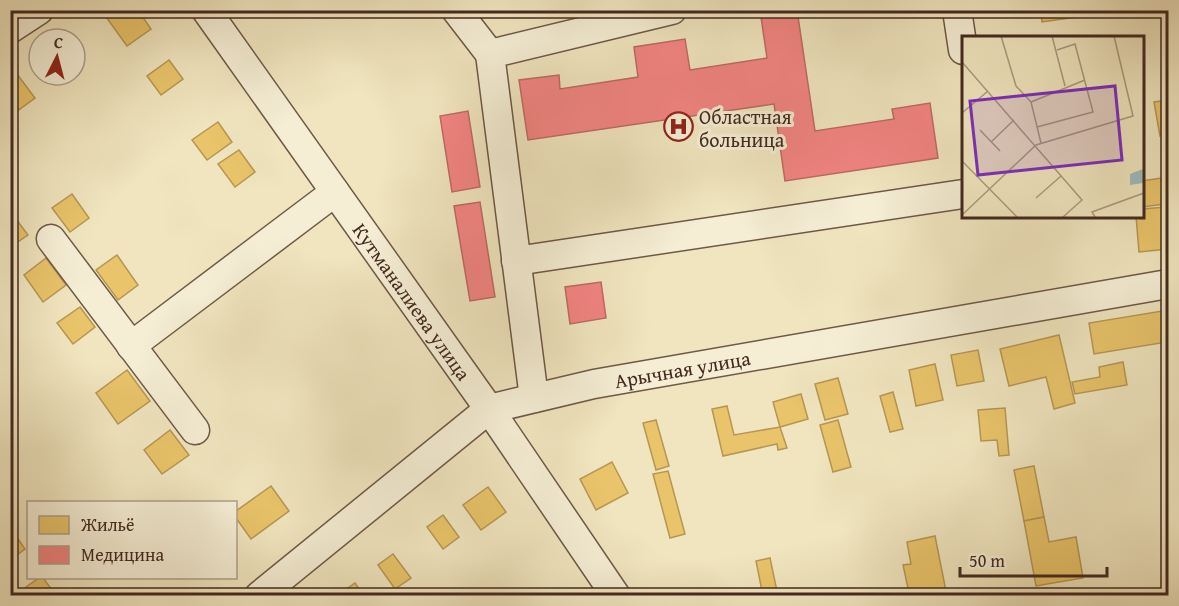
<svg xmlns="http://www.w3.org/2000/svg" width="1179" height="606" font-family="'Gentium Book Plus',serif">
<rect width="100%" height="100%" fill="#f0e5bf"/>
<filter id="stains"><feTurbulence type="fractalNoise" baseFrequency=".00333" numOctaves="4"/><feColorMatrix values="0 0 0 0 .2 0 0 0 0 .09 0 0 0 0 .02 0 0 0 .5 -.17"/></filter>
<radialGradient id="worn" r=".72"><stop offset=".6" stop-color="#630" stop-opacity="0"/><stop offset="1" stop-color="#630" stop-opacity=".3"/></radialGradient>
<g fill="#e9c46a" stroke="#b79654" stroke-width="1.5">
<polygon points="115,10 138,10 151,29 127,46 106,17"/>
<polygon points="1041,10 1105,10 1105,13 1042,22"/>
<polygon points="169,60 183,79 161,95 147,76"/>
<polygon points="17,74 35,98 13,114 10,79"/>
<polygon points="1168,100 1168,134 1160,136 1154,102"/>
<polygon points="218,122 232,142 207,160 192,140"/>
<polygon points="239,150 255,172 235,187 218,164"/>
<polygon points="1161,178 1165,204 1142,207 1142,181"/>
<polygon points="72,194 89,218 70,232 52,208"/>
<polygon points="1166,207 1168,249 1139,252 1136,216 1142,216 1142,209"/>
<polygon points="10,211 28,235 10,247"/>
<polygon points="117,255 138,285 118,300 96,270"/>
<polygon points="46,258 66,285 43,302 24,275"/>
<polygon points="80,307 95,327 73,344 57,323"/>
<polygon points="1162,311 1167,342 1094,354 1089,323"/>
<polygon points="1059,335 1075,403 1054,409 1046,377 1009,386 1000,349"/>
<polygon points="978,350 984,381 957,386 951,355"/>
<polygon points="1123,362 1127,385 1075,394 1072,382 1100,377 1099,367"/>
<polygon points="935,364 943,400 916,406 909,370"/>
<polygon points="127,370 150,401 118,424 96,393"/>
<polygon points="838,378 848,414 825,420 815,384"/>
<polygon points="893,392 903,429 890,432 880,396"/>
<polygon points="801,394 808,419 780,427 773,402"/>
<polygon points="727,406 734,435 780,427 787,448 778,450 777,444 723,456 712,409"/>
<polygon points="1005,408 1009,455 999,456 997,440 981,441 978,410"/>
<polygon points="656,420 669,466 656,470 643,423"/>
<polygon points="838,420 851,467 833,472 820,425"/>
<polygon points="170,430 189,455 162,474 144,450"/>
<polygon points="612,462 628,493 596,510 580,479"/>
<polygon points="1034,466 1044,517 1024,521 1014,470"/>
<polygon points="668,471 685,534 670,538 653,474"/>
<polygon points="271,486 289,511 251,539 236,518 236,511"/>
<polygon points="488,487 506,512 481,530 463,505"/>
<polygon points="443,515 459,537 443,549 427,527"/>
<polygon points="1044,517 1049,542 1076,537 1083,578 1036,586 1024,521"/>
<polygon points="14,533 25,549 10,560 10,536"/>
<polygon points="935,536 947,596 928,596 927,590 909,593 903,565 911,564 907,542"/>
<polygon points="393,554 411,578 395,589 378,565"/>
<polygon points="770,558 778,596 763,596 756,561"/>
<polygon points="39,578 43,578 56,595 32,596 26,587"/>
<polygon points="355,583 364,596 340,596 339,594"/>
</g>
<g fill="#f28482" stroke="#bd6964" stroke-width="1.5">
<polygon points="760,10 797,10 815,131 894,119 892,109 930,103 938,158 785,181 774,104 528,140 519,80 559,75 560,89 638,77 634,47 685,39 690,70 767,58"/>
<polygon points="468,111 480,187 452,192 440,116"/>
<polygon points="480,202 495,297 470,301 454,206"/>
<polygon points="601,282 606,318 570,324 565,287"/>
</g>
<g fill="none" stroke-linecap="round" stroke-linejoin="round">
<defs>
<g id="minor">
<path id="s1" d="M 206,10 L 489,409 L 616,596"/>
<polyline points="456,10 490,54"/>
<polyline points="957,10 963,50"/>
<polyline points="10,29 39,10"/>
<polyline points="51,239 195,430"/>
<polyline points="516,261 963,194"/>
<polyline points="131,346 335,192"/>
<polyline points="534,398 490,54 672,10"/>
<path id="s2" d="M 259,596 L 489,409 L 594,384 L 1168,284"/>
</g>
</defs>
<use href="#minor" stroke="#6e5847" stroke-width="31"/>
<use href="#minor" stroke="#f5eed5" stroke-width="28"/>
</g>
<defs>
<symbol id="hospital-ring" viewBox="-11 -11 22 22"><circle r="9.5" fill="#f5eed5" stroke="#8f2418" stroke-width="1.5"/><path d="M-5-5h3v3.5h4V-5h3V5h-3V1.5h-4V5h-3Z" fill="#8f2418"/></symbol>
</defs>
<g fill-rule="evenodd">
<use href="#hospital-ring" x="662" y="110" width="33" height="33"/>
</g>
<g text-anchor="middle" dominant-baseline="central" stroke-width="6" stroke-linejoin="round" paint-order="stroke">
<g font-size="20" fill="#42291f" stroke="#f5eed5" text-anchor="start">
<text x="699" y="116">Областная<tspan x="699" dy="23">больница</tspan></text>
</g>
<g font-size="20" fill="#42291f" stroke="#f5eed5">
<text stroke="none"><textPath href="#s1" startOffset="357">Кутманалиева улица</textPath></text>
<text stroke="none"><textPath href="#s2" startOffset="494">Арычная улица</textPath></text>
</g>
</g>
<g transform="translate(962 36)">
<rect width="182" height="182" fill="#f0e5bf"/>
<path d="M 181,133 L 181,147 L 168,149 L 168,138 Z" fill="#9fbcbd"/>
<path fill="none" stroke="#aa9a7f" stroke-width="1.5" d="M 39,0 L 54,50 L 69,66M 90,0 L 103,50M 0,26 L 120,164 L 101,181M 0,77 L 26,55M 75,91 L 131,76 L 113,8 L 95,14M 18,94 L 38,115M 29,106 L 52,84M 79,107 L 69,66 L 123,44M 0,125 L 55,181M 74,162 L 99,140M 0,179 L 74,109 L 171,80 L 152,0M 133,181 L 130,176 L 182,157"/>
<path fill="#7b2cbf" fill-opacity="0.15" stroke="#7b2cbf" stroke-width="3" d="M 153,50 L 160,124 L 16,139 L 8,65 Z"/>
<rect width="182" height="182" fill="none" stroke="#42291f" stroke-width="3"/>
</g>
<rect width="1179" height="606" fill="none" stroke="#f0e5bf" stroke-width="36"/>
<rect x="12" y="12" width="1155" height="582" fill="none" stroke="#42291f" stroke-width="3"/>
<rect x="18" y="18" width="1143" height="570" fill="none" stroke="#42291f" stroke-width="1.5"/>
<rect x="27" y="501" width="210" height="78" fill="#f5eed5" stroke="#ad9f8c" stroke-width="1.5"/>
<rect x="39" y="516" width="30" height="18" fill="#e9c46a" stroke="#ad9f8c" stroke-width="1.5"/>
<text x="81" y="531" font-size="18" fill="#42291f">Жильё</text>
<rect x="39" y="546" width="30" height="18" fill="#f28482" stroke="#ad9f8c" stroke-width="1.5"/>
<text x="81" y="561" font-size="18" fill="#42291f">Медицина</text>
<g transform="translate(57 57) rotate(6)"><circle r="28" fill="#f5eed5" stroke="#ad9f8c" stroke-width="1.5"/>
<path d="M0-4.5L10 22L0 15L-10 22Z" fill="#8f2418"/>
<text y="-9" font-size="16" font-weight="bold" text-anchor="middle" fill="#42291f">С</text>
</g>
<path d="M960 567v9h147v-9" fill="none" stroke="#42291f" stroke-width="3"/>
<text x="969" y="567" font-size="18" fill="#42291f" stroke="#f5eed5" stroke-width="4.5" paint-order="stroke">50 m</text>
<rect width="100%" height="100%" filter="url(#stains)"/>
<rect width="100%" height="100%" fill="url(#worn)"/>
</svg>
